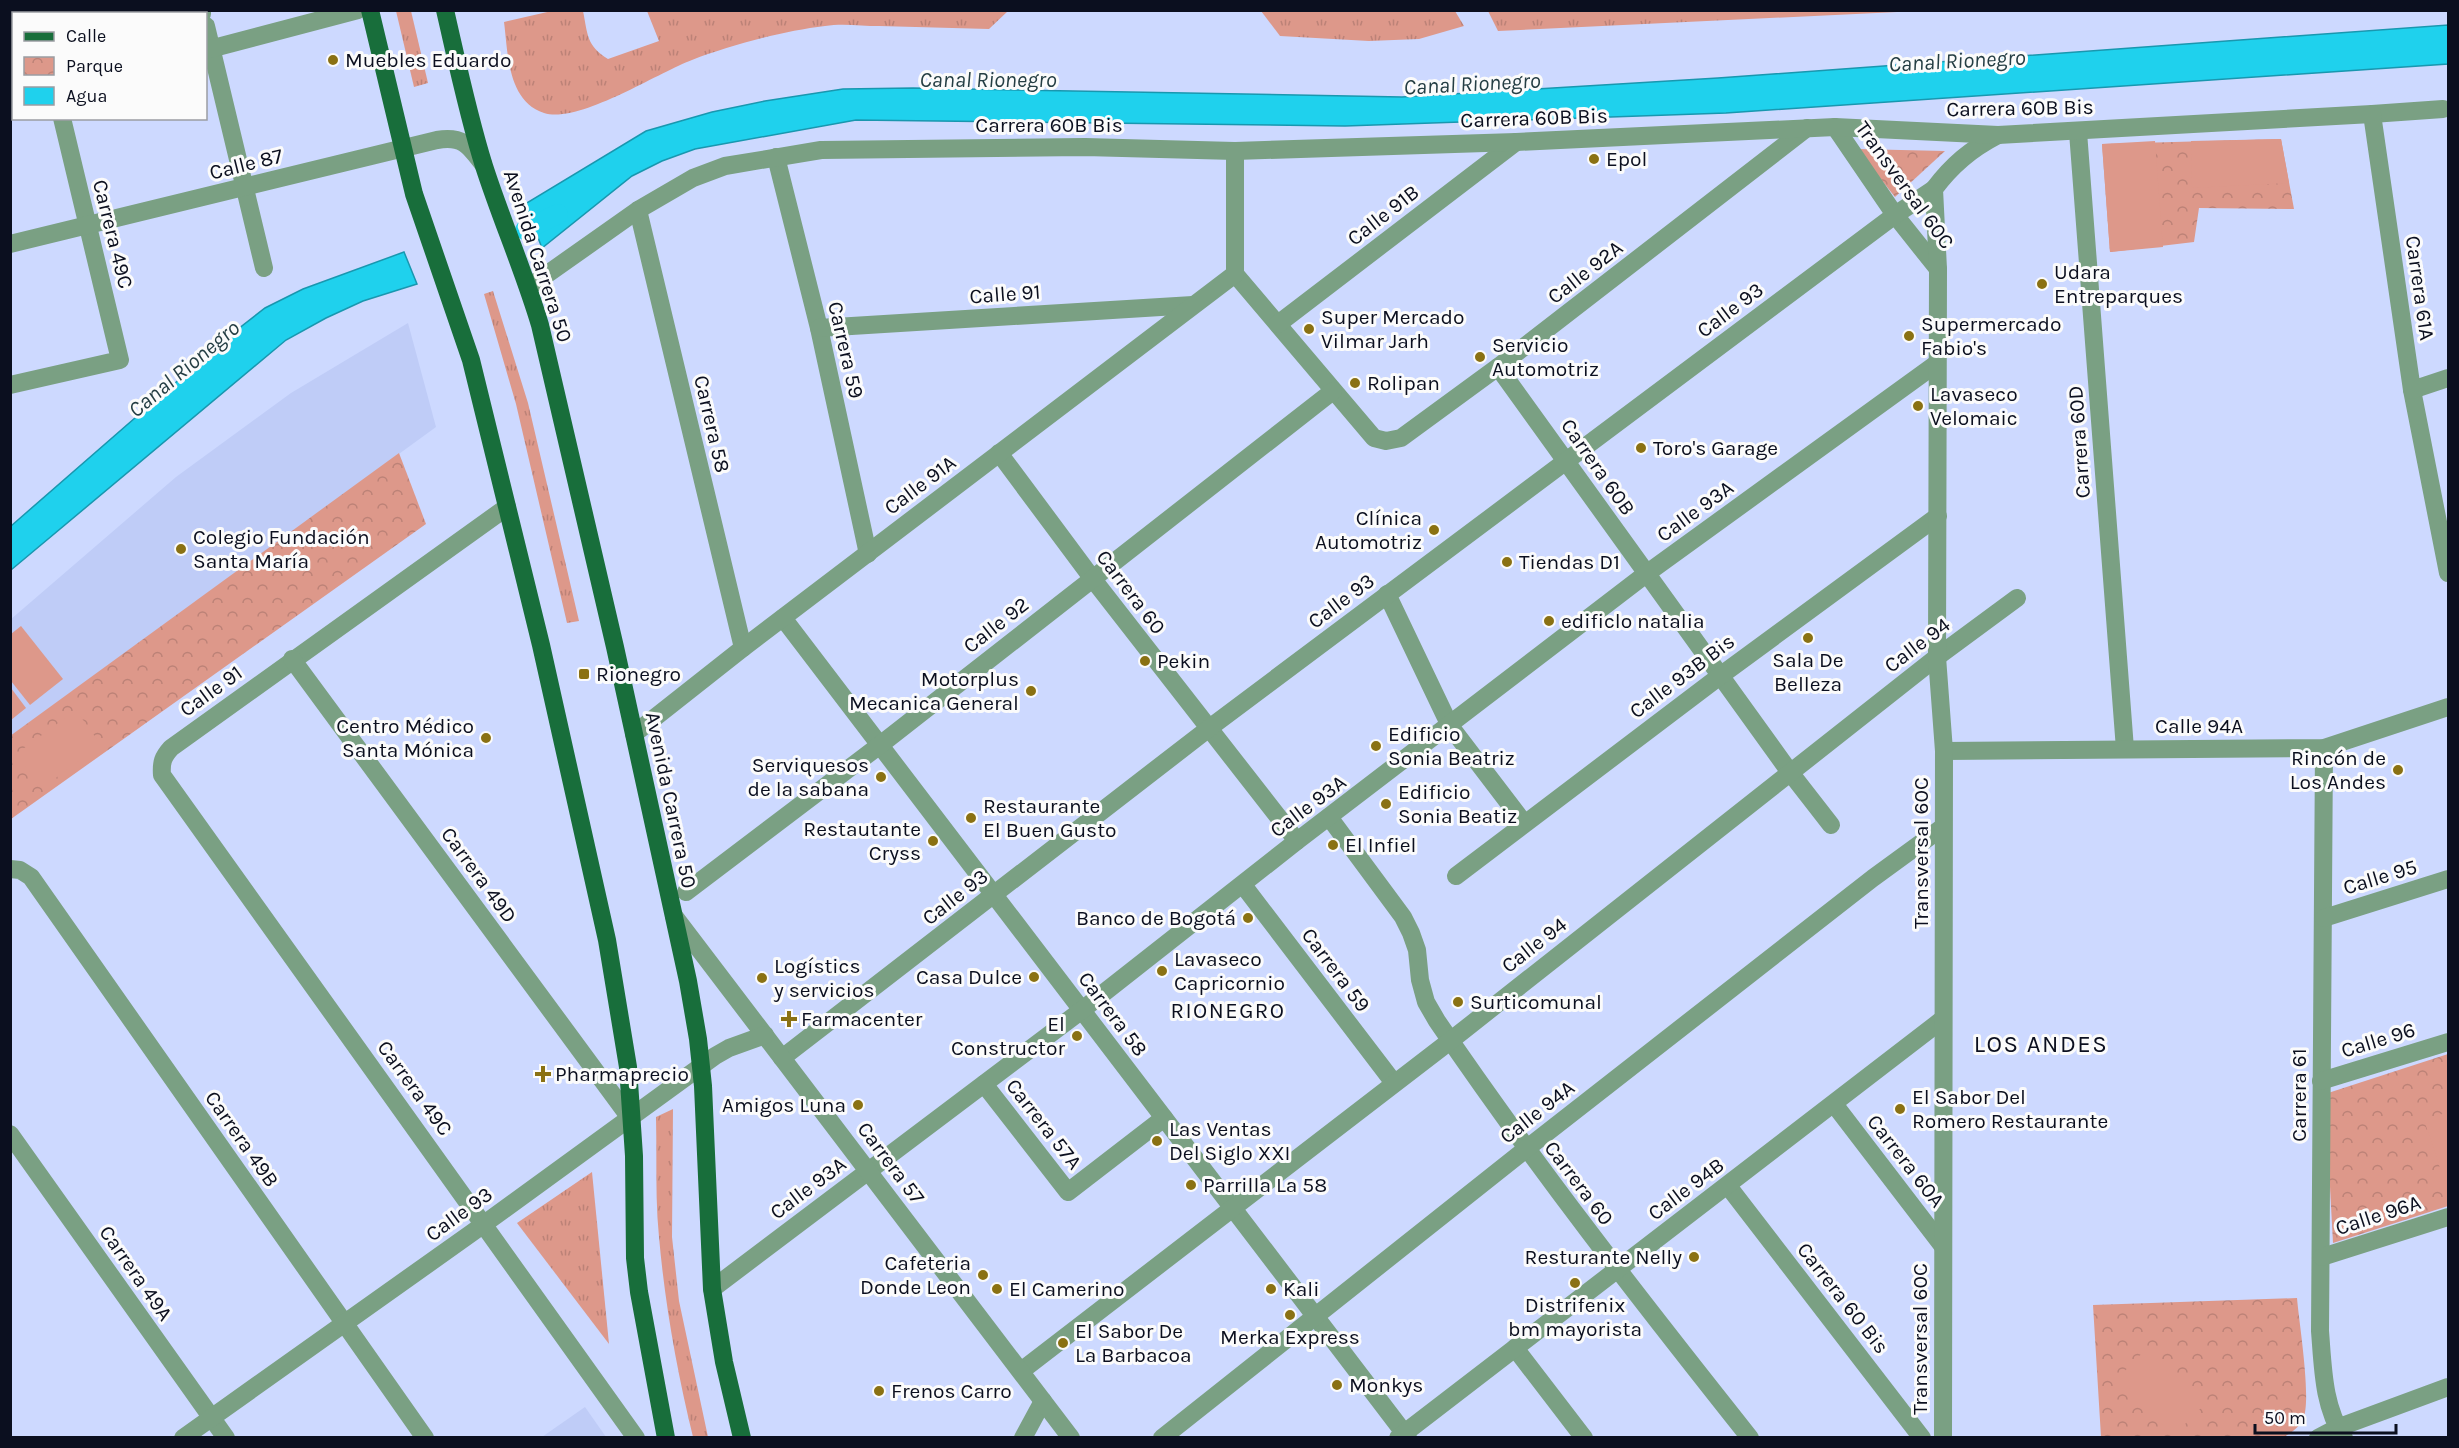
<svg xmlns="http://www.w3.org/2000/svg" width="2459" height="1448" font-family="Karla,sans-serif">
<defs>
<pattern id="grass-tufts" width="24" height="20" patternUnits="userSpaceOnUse" patternTransform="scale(1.5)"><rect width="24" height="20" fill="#dd988a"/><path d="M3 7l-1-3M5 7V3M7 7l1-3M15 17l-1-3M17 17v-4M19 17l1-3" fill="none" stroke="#bc8277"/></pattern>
<pattern id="park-crowns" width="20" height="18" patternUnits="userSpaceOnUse" patternTransform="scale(1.5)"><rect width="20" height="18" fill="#dd988a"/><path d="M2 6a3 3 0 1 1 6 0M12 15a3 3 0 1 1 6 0" fill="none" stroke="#bc8277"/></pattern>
</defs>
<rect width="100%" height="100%" fill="#cdd9ff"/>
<g fill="#bfccf7">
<polygon points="408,323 436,427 11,736 10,620 176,477 291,393"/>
<polygon points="585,1407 606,1437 542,1437"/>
</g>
<g fill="url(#grass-tufts)">
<path d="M 556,10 L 583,11 C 588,35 586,45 608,59 L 659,41 L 647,11 L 1008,11 L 989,29 C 952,28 916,27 879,26 C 862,26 842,23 825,26 C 783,31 731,45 692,60 C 657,73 579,124 544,113 C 507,101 508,52 504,22 Z"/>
<polygon points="396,11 411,11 428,83 414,87"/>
<polygon points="1261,11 1455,11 1464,26 1419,39 1369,41 1280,36"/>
<polygon points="1488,11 1918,11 1498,31"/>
<polygon points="493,291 528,403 579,621 567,623 516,404 484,294"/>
<path d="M 673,1109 L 672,1237 L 679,1301 L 708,1437 L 693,1437 C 677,1371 665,1305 659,1237 C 655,1197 657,1157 656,1117 Z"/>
<polygon points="592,1172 609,1344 517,1223"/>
</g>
<g fill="url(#park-crowns)">
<polygon points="2281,139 2294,209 2199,208 2194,242 2110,252 2102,144"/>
<polygon points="1857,149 1945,151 1895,197"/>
<polygon points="399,453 426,524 11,819 10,736"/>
<polygon points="2448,1054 2448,1206 2333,1243 2325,1094"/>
<path d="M 2297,1298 C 2299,1323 2312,1401 2303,1419 C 2300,1427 2290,1434 2283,1437 L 2101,1437 L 2093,1305 Z"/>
</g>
<g fill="#dd988a">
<polygon points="2281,139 2289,183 2192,188 2191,141"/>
<polygon points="2155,141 2163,247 2110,252 2102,144"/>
<polygon points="21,626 63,679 30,705 11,681 11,634"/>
<polygon points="11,688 26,708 11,720 10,720"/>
<polygon points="76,710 101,745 42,788 16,754"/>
<polygon points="2448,1112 2448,1185 2446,1186 2424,1120"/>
<polygon points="2148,1347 2204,1405 2173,1436 2119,1377"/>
</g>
<g fill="#1fd1ed" stroke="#1997af" stroke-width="1.5">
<polygon points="2448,25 2448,64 1726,113 1345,126 856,120 695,149 662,161 632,176 542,248 525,204 646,131 712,112 765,101 843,89 913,88 1402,97 1718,78"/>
<polygon points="404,252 417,284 363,301 326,318 286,340 11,570 11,526 229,336 265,308 303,289"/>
</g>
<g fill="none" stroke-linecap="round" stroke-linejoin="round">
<polyline stroke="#1fd1ed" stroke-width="20" points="525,230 558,214"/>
<g stroke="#7aa083" stroke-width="18">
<polyline points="36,10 37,14"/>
<polyline points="202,10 202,14"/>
<polyline points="206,26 264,268"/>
<polyline points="206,50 358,10"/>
<polyline points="10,96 14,96"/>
<polyline points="2372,114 2443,109"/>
<polyline points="1835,127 1895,215 1938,269"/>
<polyline points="2078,132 2125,749"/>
<polyline points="776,157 819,328 868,554"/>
<polyline points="638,210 743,648"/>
<polyline points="1235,274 1374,438 1386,441 1401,438 1498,367 1807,128"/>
<polyline points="529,287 638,210 693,178 725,166 821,150 1085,147 1235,151"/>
<polyline points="1278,324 1516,142"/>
<polyline points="819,328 1193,305"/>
<polyline points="1498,367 1789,771 1831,825"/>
<polyline points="10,385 120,360 62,118"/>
<polyline points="2412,390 2448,573"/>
<polyline points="999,453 1092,578 1297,841"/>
<path d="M 507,507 L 171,748 C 163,757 161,762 162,775 L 636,1438"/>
<polyline points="1387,594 1450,726 1524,823"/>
<polyline points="783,618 1408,1438"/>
<polyline points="292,659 630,1118"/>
<path d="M 2324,748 L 2320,1331 C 2323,1368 2323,1406 2344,1438"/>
<polyline points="1944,751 2324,748 2448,707"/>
<path d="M 1329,817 L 1403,917 L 1411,933 L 1417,950 L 1420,980 L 1426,1002 L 1437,1021 C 1535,1165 1642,1302 1750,1438"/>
<polyline points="10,869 20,870 31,877 425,1438"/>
<polyline points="1456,876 1720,676 1938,516"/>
<polyline points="1243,885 1394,1083"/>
<polyline points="686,892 880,745 1333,391"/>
<polyline points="2324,918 2448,879"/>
<polyline points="782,1058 1208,729 1895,215 1934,189"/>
<polyline points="2321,1081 2448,1042"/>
<polyline points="984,1084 1068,1192 1164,1118"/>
<polyline points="1834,1104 1942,1245"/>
<polyline points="10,1134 226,1438"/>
<polyline points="1728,1186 1922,1438"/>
<polyline points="2322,1257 2448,1217"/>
<polyline points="712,1289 1082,1010 1297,841 1646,574 1936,364"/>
<polyline points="1515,1348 1584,1438"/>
<polyline points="1021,1371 1450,1041 1937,657 2017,598"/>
<polyline points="1023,1438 1043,1401"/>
<polyline points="1162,1438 1526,1149 1873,878 1943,827"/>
<polyline points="1398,1438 1943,1019"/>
<path d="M 1943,1438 L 1944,751 L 1937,657 L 1938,269 L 1934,189 C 1952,165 1971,149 1998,135"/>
</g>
<g stroke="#7aa083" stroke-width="18">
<path d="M 10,244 L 437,140 C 462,136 468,144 483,164"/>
<polyline points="634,734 743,648 1235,274 1235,151 1516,142 1835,127 1998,135 2372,114 2412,390 2448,378"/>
<polyline points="674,916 1071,1438"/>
<polyline points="183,1438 473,1232 715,1056 729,1048 765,1035"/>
<polyline points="2318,1438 2337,1428 2448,1387"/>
</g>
<g stroke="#186e3b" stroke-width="18">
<polyline points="370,10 414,194 471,360 541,645 607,940 628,1067 634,1156 635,1258 639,1292 666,1438"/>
<path d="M 445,10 C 457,62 468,115 484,166 C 501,219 524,271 540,325 L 615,647 L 688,981 L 698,1039 L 703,1086 L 712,1289 L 724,1362 L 742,1438"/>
</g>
</g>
<g fill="#8a7113" stroke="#fbfbfb" stroke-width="2">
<circle cx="333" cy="60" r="6"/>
<circle cx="1594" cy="159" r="6"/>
<circle cx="2042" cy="284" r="6"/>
<circle cx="1309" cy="329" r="6"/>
<circle cx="1909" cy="336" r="6"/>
<circle cx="1480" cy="357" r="6"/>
<circle cx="1355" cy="383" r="6"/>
<circle cx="1918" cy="406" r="6"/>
<circle cx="1641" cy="448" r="6"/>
<circle cx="1434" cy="530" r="6"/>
<circle cx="181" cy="549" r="6"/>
<circle cx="1507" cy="562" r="6"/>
<circle cx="1549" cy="621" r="6"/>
<circle cx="1808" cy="638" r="6"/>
<circle cx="1145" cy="661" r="6"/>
<rect x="578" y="668" width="12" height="12" rx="3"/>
<circle cx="1031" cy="691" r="6"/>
<circle cx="486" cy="738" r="6"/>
<circle cx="1376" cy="746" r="6"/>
<circle cx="2398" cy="770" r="6"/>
<circle cx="881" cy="777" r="6"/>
<circle cx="1386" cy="804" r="6"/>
<circle cx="971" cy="818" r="6"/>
<circle cx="933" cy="841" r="6"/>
<circle cx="1333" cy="845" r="6"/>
<circle cx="1248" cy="918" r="6"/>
<circle cx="1162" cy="971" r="6"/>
<circle cx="1034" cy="977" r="6"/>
<circle cx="762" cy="978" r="6"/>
<circle cx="1458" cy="1002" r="6"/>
<path d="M786 1010h6v6h6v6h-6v6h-6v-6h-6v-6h6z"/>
<circle cx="1077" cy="1036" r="6"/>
<path d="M540 1065h6v6h6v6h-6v6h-6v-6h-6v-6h6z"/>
<circle cx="858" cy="1105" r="6"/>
<circle cx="1900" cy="1109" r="6"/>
<circle cx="1157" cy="1141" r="6"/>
<circle cx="1191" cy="1185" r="6"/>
<circle cx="1694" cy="1257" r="6"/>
<circle cx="983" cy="1275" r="6"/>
<circle cx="1575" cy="1283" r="6"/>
<circle cx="997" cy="1289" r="6"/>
<circle cx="1271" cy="1289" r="6"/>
<circle cx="1290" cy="1315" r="6"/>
<circle cx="1063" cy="1343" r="6"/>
<circle cx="1337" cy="1385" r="6"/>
<circle cx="879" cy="1391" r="6"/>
</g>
<g text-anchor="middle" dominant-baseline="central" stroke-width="6" stroke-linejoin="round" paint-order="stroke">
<g font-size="21" fill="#0b0f1f" stroke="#fbfbfb" text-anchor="start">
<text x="345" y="60">Muebles Eduardo</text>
<text x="1606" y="159">Epol</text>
<text x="2054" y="272">Udara<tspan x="2054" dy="24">Entreparques</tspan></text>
<text x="1321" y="317">Super Mercado<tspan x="1321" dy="24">Vilmar Jarh</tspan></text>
<text x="1921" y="324">Supermercado<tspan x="1921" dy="24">Fabio's</tspan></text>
<text x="1492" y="345">Servicio<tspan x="1492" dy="24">Automotriz</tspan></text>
<text x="1367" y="383">Rolipan</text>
<text x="1930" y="394">Lavaseco<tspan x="1930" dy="24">Velomaic</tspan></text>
<text x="1653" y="448">Toro's Garage</text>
<text x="1422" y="518" text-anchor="end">Clínica<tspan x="1422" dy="24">Automotriz</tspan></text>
<text x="193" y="537">Colegio Fundación<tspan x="193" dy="24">Santa María</tspan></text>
<text x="1519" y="562">Tiendas D1</text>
<text x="1561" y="621">edificlo natalia</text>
<text x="1808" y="660" text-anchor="middle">Sala De<tspan x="1808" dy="24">Belleza</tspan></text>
<text x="1157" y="661">Pekin</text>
<text x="596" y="674">Rionegro</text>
<text x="1019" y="679" text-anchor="end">Motorplus<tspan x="1019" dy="24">Mecanica General</tspan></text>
<text x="474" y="726" text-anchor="end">Centro Médico<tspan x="474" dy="24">Santa Mónica</tspan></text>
<text x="1388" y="734">Edificio<tspan x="1388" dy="24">Sonia Beatriz</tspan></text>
<text x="2386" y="758" text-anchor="end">Rincón de<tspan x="2386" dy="24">Los Andes</tspan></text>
<text x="869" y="765" text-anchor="end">Serviquesos<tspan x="869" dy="24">de la sabana</tspan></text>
<text x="1398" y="792">Edificio<tspan x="1398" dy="24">Sonia Beatiz</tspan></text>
<text x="983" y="806">Restaurante<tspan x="983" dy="24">El Buen Gusto</tspan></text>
<text x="921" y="829" text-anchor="end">Restautante<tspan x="921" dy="24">Cryss</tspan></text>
<text x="1345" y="845">El Infiel</text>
<text x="1236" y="918" text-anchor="end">Banco de Bogotá</text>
<text x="1174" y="959">Lavaseco<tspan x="1174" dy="24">Capricornio</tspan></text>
<text x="774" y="966">Logístics<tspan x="774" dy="24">y servicios</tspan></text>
<text x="1022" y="977" text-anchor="end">Casa Dulce</text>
<text x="1470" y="1002">Surticomunal</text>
<text x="801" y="1019">Farmacenter</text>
<text x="1065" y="1024" text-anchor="end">El<tspan x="1065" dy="24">Constructor</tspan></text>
<text x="555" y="1074">Pharmaprecio</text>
<text x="1912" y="1097">El Sabor Del<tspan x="1912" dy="24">Romero Restaurante</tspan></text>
<text x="846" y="1105" text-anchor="end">Amigos Luna</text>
<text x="1169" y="1129">Las Ventas<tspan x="1169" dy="24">Del Siglo XXI</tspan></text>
<text x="1203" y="1185">Parrilla La 58</text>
<text x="1682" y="1257" text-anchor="end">Resturante Nelly</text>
<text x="971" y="1263" text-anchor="end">Cafeteria<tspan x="971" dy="24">Donde Leon</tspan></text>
<text x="1009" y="1289">El Camerino</text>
<text x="1283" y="1289">Kali</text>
<text x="1575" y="1305" text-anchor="middle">Distrifenix<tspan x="1575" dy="24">bm mayorista</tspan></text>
<text x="1075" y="1331">El Sabor De<tspan x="1075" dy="24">La Barbacoa</tspan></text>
<text x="1290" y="1337" text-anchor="middle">Merka Express</text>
<text x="1349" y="1385">Monkys</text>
<text x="891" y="1391">Frenos Carro</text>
</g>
<g font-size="21" fill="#0b0f1f" stroke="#fbfbfb">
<text transform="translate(2020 108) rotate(-1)">Carrera 60B Bis</text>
<text transform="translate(1534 118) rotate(-2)">Carrera 60B Bis</text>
<text x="1049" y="125">Carrera 60B Bis</text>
<text transform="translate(246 164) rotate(-14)">Calle 87</text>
<text transform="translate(1905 185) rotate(54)">Transversal 60C</text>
<text transform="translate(1383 215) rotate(-38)">Calle 91B</text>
<text transform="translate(113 234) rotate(76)">Carrera 49C</text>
<text transform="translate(538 256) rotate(72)">Avenida Carrera 50</text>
<text transform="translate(1585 272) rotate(-38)">Calle 92A</text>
<text transform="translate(2420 288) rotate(82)">Carrera 61A</text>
<text transform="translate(1005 294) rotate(-4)">Calle 91</text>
<text transform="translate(1730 310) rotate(-37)">Calle 93</text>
<text transform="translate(846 350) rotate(77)">Carrera 59</text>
<text transform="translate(712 424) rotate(77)">Carrera 58</text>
<text transform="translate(2079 442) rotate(-94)">Carrera 60D</text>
<text transform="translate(1598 467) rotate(55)">Carrera 60B</text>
<text transform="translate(920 485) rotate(-37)">Calle 91A</text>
<text transform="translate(1695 511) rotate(-36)">Calle 93A</text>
<text transform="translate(1131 592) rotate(53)">Carrera 60</text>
<text transform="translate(1341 601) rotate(-37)">Calle 93</text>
<text transform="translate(996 625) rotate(-38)">Calle 92</text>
<text transform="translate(1917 645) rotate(-37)">Calle 94</text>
<text transform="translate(1682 676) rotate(-37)">Calle 93B Bis</text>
<text transform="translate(211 691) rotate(-36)">Calle 91</text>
<text x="2199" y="726">Calle 94A</text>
<text transform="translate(671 800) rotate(78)">Avenida Carrera 50</text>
<text transform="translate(1308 806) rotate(-37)">Calle 93A</text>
<text transform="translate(1921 853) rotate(-90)">Transversal 60C</text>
<text transform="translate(479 875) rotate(54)">Carrera 49D</text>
<text transform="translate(2380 877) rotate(-17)">Calle 95</text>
<text transform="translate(955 897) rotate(-38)">Calle 93</text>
<text transform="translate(1534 945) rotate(-38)">Calle 94</text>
<text transform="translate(1336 970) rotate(53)">Carrera 59</text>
<text transform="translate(1113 1014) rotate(53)">Carrera 58</text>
<text transform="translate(2378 1040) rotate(-17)">Calle 96</text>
<text transform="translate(415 1088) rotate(54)">Carrera 49C</text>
<text transform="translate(2299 1095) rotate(-90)">Carrera 61</text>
<text transform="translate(1537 1112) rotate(-38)">Calle 94A</text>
<text transform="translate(1044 1124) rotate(52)">Carrera 57A</text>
<text transform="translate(242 1139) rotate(55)">Carrera 49B</text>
<text transform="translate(1906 1161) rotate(52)">Carrera 60A</text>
<text transform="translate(891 1163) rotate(53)">Carrera 57</text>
<text transform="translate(1579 1183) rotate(53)">Carrera 60</text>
<text transform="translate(808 1188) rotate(-37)">Calle 93A</text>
<text transform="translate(1686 1189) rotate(-37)">Calle 94B</text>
<text transform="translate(459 1214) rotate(-36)">Calle 93</text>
<text transform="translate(2378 1215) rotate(-18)">Calle 96A</text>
<text transform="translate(136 1273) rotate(55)">Carrera 49A</text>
<text transform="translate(1843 1298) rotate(52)">Carrera 60 Bis</text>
<text transform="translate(1920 1339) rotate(-90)">Transversal 60C</text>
</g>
<g font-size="22" font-style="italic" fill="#253e44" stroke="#fbfbfb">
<text transform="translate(1957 61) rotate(-3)">Canal Rionegro</text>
<text x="988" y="80">Canal Rionegro</text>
<text transform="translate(1472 84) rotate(-3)">Canal Rionegro</text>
<text transform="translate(184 369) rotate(-40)">Canal Rionegro</text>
</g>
<g font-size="22" letter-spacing="1.5" fill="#0b0f1f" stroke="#fbfbfb">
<text x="1228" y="1011">RIONEGRO</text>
</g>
<g font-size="24" letter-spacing="1.5" fill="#0b0f1f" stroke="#fbfbfb">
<text x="2041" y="1044">LOS ANDES</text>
</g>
</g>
<rect width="2459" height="1448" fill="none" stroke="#0b0f1f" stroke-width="24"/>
<rect x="12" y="12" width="195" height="108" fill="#fbfbfb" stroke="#9b9da3" stroke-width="1.5"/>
<rect x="24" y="32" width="30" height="9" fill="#186e3b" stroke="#9b9da3" stroke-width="1.5"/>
<text x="66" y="42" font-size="18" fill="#0b0f1f">Calle</text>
<rect x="24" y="57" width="30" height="18" fill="url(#park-crowns)" stroke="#9b9da3" stroke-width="1.5"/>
<text x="66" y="72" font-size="18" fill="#0b0f1f">Parque</text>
<rect x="24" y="87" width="30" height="18" fill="#1fd1ed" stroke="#9b9da3" stroke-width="1.5"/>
<text x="66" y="102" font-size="18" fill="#0b0f1f">Agua</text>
<path d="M2255 1424v9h141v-9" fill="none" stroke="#0b0f1f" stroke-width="3"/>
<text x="2264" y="1424" font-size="18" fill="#0b0f1f" stroke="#fbfbfb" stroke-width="4.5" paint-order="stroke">50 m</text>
</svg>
